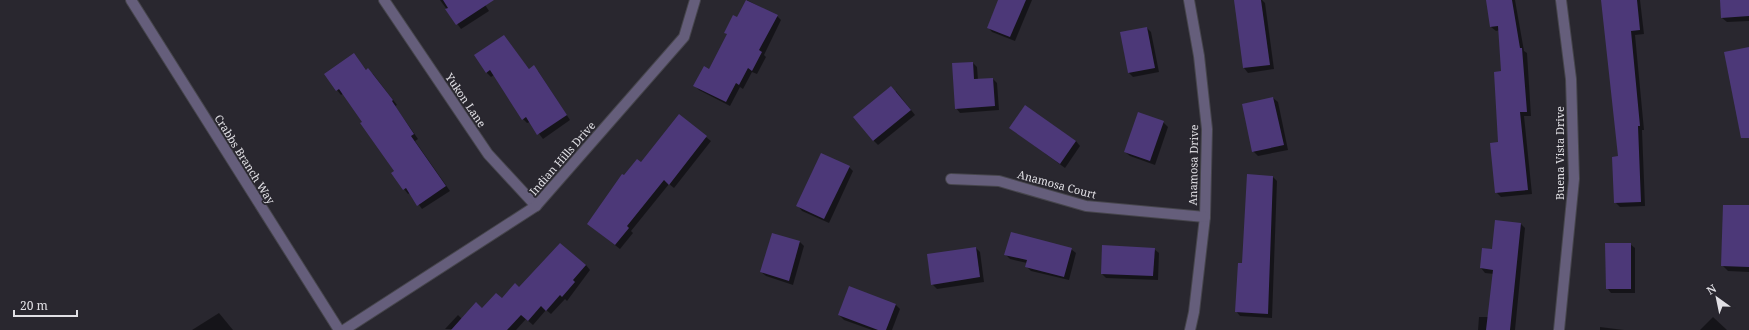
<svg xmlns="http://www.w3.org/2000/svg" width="1749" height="330" font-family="'Noto Serif',serif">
<rect width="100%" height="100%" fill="#29272f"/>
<g fill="#0007">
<polygon points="440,0 482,0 489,11 461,29"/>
<polygon points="747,0 777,16 781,20 764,55 766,57 757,74 752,72 743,89 740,87 730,106 699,90 695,86 709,70"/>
<polygon points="999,0 1032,0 1015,41 992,32 988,27"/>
<polygon points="1249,0 1262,0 1265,3 1274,69 1248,73 1244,68 1235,2"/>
<polygon points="1487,0 1515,0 1524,51 1527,53 1531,116 1524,116 1532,194 1501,197 1496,192 1502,72 1500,30 1496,31 1491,27"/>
<polygon points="1602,0 1640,0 1644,34 1635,35 1644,130 1642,130 1645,206 1620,207 1615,202 1619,157"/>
<polygon points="1721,0 1749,0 1749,21 1727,22 1722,18"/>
<polygon points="1147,28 1151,32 1159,72 1133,77 1129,73"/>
<polygon points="504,37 529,69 538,71 570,120 543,139 530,122 527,123 523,119 494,75 491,77 486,72"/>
<polygon points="354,55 367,71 373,74 397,105 395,106 418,139 415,141 450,191 422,209 410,193 408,194 404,189 395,172 344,93 341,95 337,90"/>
<polygon points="973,63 977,67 978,80 993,79 997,83 999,110 960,113 956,108"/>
<polygon points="896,91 915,115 878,145 873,140"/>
<polygon points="1273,98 1278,102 1288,150 1258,156 1253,151"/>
<polygon points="679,116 711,141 674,188 669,184 631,231 633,233 620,249 593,228 624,177 641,163"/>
<polygon points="1163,122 1168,127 1155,165 1130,156 1125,152"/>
<polygon points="1010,128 1076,141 1080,146 1065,168"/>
<polygon points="849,167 853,171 829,223 802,211 798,206"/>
<polygon points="1273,177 1277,181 1272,318 1240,316 1236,311 1243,264"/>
<polygon points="1749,206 1749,272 1728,271 1722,265"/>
<polygon points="1521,224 1525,228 1515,330 1478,330 1479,317 1489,317 1494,274 1485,273 1481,268 1493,250"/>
<polygon points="772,234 800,242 804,246 793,285 766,276 761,272"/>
<polygon points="1630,244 1635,248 1635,293 1611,293 1607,288"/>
<polygon points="976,248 980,252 984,282 937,289 932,284"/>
<polygon points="1071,249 1076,253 1069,280 1031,271 1026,266 1027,263 1010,259 1006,255"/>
<polygon points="1154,249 1159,253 1158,280 1106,278 1102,274"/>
<polygon points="586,265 590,270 567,301 565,299 551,314 546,310 533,325 526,319 516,330 445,329 458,315 462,319 502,300 519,289"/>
<polygon points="895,304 900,309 892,330 872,330 844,320 839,315"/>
<polygon points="219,313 233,330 192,330"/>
<polygon points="1713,317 1727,330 1700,330"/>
<polygon points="1600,327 1624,330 1600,330"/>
</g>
<g fill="#4c3878">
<polygon points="443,0 494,0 456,25 445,9 448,8"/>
<polygon points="746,0 778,15 759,50 762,52 752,71 748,68 739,85 736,83 726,102 693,86 704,66 709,69 727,34 724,33 733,15 737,17"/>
<polygon points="998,0 1026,0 1010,37 987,28"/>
<polygon points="1234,0 1261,0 1270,65 1243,68"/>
<polygon points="1486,0 1512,0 1520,48 1522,48 1527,112 1520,112 1528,190 1495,193 1490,143 1498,142 1494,72 1501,71 1498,26 1490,27"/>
<polygon points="1601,0 1637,0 1640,30 1631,31 1640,126 1638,126 1641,202 1614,203 1612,157 1618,156"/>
<polygon points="1720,0 1749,0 1749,16 1721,18"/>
<polygon points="1147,27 1155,68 1128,73 1120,32"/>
<polygon points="504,35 529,69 534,65 567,115 537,135 526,117 522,120 490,70 486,73 474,55"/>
<polygon points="1749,47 1749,138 1741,138 1724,52"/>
<polygon points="354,53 366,70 368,68 393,100 392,101 414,134 411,136 446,186 417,206 406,188 403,190 391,173 394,171 360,123 362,122 339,89 336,91 324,74"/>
<polygon points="973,62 974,79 993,78 995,106 955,109 952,63"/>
<polygon points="891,86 911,110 873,141 853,117"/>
<polygon points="1273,97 1284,145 1252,152 1242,104"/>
<polygon points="1025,105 1076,141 1060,164 1009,128"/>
<polygon points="1138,112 1164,121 1150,161 1124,152"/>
<polygon points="679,114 707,136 669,185 664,180 627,226 629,228 615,245 587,224 622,174 624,175 637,159 641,162"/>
<polygon points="821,153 850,166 824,219 796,206"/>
<polygon points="1247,174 1273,176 1268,314 1235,312 1238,263 1242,263"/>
<polygon points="1723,205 1749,205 1749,267 1721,266"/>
<polygon points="1495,220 1521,223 1510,330 1486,330 1493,270 1480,268 1482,248 1492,249"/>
<polygon points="1011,232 1072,248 1064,277 1025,267 1027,260 1004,255"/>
<polygon points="772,233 800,241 789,281 760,272"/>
<polygon points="560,243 586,265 573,280 575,282 562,297 560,295 546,311 541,306 528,321 521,315 507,330 451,330 476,302 482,308 496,293 502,298 515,283 519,287"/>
<polygon points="1605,243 1631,243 1631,289 1606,289"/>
<polygon points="1102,245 1155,248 1153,276 1101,274"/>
<polygon points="976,247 980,277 931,285 927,254"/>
<polygon points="849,286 896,304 886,330 878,330 838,315"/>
</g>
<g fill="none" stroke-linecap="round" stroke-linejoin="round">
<defs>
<g id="minor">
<polyline points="131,0 339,330"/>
<polyline points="384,0 488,154 536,206"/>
<polyline points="1189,0 1199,56 1207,129 1205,217 1194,312 1190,330"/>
<polyline points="951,179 999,181 1086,206 1205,217"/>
<polyline points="344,330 536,206 684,37 695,0"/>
<polyline points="1559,330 1574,179 1571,79 1561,0"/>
</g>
</defs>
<use href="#minor" stroke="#46454c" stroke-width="12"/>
<use href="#minor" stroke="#655e7b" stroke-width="10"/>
</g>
<g text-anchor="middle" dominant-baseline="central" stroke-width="3.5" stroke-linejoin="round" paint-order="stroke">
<g font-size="11" fill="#e1e0e5" stroke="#29272f">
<text transform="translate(466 100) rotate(56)">Yukon Lane</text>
<text transform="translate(1559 153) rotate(-90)">Buena Vista Drive</text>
<text transform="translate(562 158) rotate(-49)">Indian Hills Drive</text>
<text transform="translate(245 159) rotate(58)">Crabbs Branch Way</text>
<text transform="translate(1193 165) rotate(-89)">Anamosa Drive</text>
<text transform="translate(1057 184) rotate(15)">Anamosa Court</text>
</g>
</g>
<g transform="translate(1717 298) rotate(327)" stroke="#29272f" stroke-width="3" paint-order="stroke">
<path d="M0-3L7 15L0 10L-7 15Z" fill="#e1e0e5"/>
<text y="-6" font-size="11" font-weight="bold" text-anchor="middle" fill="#e1e0e5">N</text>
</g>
<path d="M14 310v6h63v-6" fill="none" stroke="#e1e0e5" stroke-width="2"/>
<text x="20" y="310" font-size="12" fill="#e1e0e5" stroke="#29272f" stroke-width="3" paint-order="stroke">20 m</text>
</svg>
